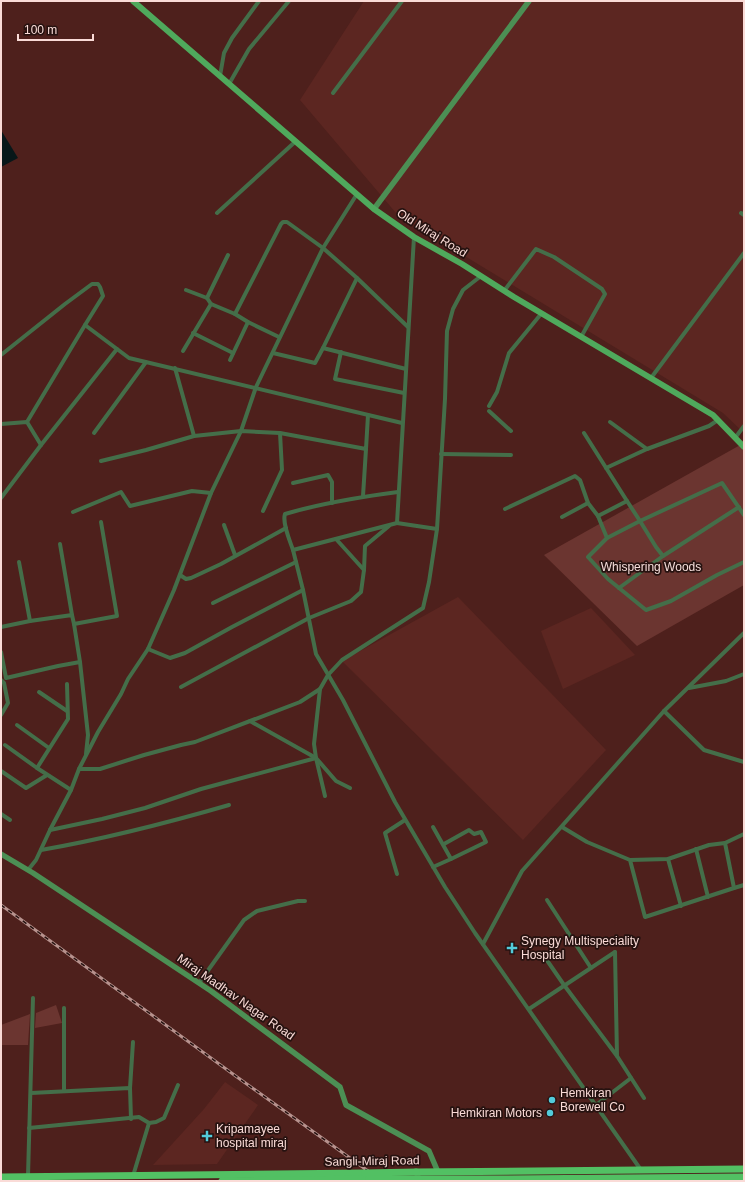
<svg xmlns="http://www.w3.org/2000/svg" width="745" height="1182" font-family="Helvetica,sans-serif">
<rect width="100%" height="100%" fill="#4e201c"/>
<g fill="#5c2621">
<polygon points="364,1 744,1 744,433 723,413 463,255 396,213 300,100"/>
<polygon points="458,597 606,750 523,840 342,661"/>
<polygon points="591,608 635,655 563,689 541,631"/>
<polygon points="225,1082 258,1105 217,1164 153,1165 204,1109"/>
</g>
<g fill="#6b3530">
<polygon points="742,444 744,447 744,585 637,646 544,555"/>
<polygon points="56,1005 62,1023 35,1028 36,1013"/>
<polygon points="30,1014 28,1045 1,1045 1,1025"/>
</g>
<polygon fill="#081719" points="1,130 18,158 1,167"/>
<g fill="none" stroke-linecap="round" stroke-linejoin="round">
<g stroke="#446e49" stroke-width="4">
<polyline points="220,76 224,53 232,38 259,1"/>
<polyline points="229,84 249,49 289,1"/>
<polyline points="333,93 402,1"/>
<polyline points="217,213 296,141"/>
<polyline points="741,213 744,215"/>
<polyline points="414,237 397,523 293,550 303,590 316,654 343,700 395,802 445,887 475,933 641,1170"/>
<polyline points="186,290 207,298 211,304 235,314 248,322 279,337"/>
<polyline points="504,291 536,249 554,257 602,289 605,294 581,337"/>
<polyline points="207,298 228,255"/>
<polyline points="235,314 281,224 283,222 287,222 323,248 357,278 408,327"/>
<polyline points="85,325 129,358 402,423"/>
<polyline points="193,333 233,353"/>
<polyline points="323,348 357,278"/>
<polyline points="183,351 211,304"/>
<polyline points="341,352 335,379 404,393"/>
<polyline points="273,353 315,363 323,348 406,369"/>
<polyline points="1,355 65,304 92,284 98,284 100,287 103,296 85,325 27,422"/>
<polyline points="230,360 248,322"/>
<polyline points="175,368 194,436"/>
<polyline points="651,378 744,253"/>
<polyline points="489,406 497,392 509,353 541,314"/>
<polyline points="489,411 511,431"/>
<polyline points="610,422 647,449"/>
<polyline points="1,424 27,422 41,445"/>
<polyline points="94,433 146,362"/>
<polyline points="584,433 627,501 640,521 656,547 663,556"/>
<polyline points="735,438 744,426"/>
<polyline points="441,454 511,455"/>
<polyline points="101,461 146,450 194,436 241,431 280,433 366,449 368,415"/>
<polyline points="606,468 647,449 709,426 718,420"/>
<polyline points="293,483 328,475 332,482 332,503"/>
<polyline points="363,496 366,449"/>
<polyline points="1,498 41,445 117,349"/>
<polyline points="505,509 575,476 580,480 588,503 598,516 607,538"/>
<polyline points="263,511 282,470 280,433"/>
<polyline points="73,512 121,492 130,506 192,491 211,493"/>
<polyline points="744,515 722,483 640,521 607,538 588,557 608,579 646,610 671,601 717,575 744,562"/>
<polyline points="598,516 627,501"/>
<polyline points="562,517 588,503"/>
<polyline points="397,523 437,529"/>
<polyline points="224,525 235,555"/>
<polyline points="60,544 72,615"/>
<path d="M 293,550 C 290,541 282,523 285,514 C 322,503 360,497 398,492"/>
<polyline points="19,562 30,621 72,615 74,624"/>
<polyline points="364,570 365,546 389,526"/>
<polyline points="180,575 186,579 191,578 221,564 286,528"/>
<polyline points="619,588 663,556 739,507"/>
<polyline points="213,603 296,562"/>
<polyline points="1,627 30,621"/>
<polyline points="148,649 170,658 185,653 232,627 303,590"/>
<polyline points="1,652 6,678 58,666 80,662"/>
<polyline points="1,680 4,683 8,703 1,715"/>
<polyline points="181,687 309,618 351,601 361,592 364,570 336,539"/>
<polyline points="689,688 726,681 744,674"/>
<polyline points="320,689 314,744 316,758 336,781 350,788"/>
<polyline points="39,692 67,711"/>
<polyline points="664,711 704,750 744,762"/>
<polyline points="250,721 316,758 325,796"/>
<polyline points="17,725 49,748"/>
<polyline points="5,745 37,768 71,790"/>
<polyline points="86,754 88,735 80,662 74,624 117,616 101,522"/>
<polyline points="37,768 68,719 67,684"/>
<polyline points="79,769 100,769 144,755 181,745 195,742 300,702 320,689 328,675 342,660 423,608 429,582 437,529 445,399 447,331 453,309 463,290 481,276"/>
<polyline points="1,771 26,788 47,775"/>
<polyline points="1,814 10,820"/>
<polyline points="562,827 587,842 630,860 668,859 709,845 725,843 734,888 645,917 630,860"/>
<polyline points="50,830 102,819 145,808 201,789 316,758"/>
<polyline points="725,843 744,834"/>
<polyline points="444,844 469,830 474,834 481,832 486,842 451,859"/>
<polyline points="696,849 708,897"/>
<path d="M 41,850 C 104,839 167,823 229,805"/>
<polyline points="668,859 681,906"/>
<polyline points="433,867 451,859 433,827"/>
<polyline points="28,870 36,860 50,830 71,790 79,769 98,732 121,694 128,679 148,649 174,590 211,493 241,431 256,387 323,248 357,194"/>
<polyline points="397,874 385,833 405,820"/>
<polyline points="734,888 744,885"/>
<polyline points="547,900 591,968"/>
<polyline points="483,944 522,871 664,711 744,633"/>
<polyline points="615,952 617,1056"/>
<polyline points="544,956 564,985 617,1056 644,1098"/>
<polyline points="199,983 244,920 257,911 298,901 305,901"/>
<polyline points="529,1009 615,952"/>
<polyline points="130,1088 133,1042"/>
<polyline points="64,1091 64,1008"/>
<polyline points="31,1093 130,1088 131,1119"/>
<polyline points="596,1105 631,1078"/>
<polyline points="149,1123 156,1122 164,1118 178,1085"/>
<polyline points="29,1128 139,1117 149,1123 133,1176"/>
<polyline points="28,1176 33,998"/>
</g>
<g stroke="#4c8f54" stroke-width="5.5">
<polyline points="374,209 529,1"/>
<polyline points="1,854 33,873 211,991 340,1087 346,1105 429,1151 438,1172"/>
</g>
<polyline stroke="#4fa95c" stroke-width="6" points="133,1 374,209 414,237 462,264 514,297 713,415 744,447"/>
<g stroke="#52c063" stroke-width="7">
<polyline points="416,1172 744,1169"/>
<polyline points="1,1177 365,1173"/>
<polyline points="419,1179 495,1179 744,1177"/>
<polyline points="222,1181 369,1179"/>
</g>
<defs>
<polyline id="rail" points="1,905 237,1077 382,1181"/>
</defs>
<use href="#rail" stroke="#b7928e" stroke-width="3"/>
<use href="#rail" stroke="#261210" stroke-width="1.5" stroke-dasharray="4.5" stroke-linecap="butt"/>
<g stroke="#52c063" stroke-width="7">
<polyline points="365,1173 416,1172"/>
<polyline points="369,1179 419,1179"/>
</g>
</g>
<g fill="#53cbda" stroke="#261210" stroke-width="1.5">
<path d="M510 942h4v4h4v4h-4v4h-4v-4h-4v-4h4z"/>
<circle cx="552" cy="1100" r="4"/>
<circle cx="550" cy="1113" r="4"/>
<path d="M205 1130h4v4h4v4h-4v4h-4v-4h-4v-4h4z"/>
</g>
<g text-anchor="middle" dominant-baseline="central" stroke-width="3.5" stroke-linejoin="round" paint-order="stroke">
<g font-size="12" fill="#fadbd7" stroke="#261210">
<text transform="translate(432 233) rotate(32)">Old Miraj Road</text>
<text transform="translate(236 997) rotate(35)">Miraj Madhav Nagar Road</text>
<text transform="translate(372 1161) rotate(-1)">Sangli-Miraj Road</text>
</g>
<g font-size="12" fill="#f5ddda" stroke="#261210">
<text x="651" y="567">Whispering Woods</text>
</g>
<g font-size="12" fill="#fadbd7" stroke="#261210" text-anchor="start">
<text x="521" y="941">Synegy Multispeciality<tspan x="521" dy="14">Hospital</tspan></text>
<text x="560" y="1093">Hemkiran<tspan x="560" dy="14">Borewell Co</tspan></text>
<text x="542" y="1113" text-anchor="end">Hemkiran Motors</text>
<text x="216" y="1129">Kripamayee<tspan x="216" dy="14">hospital miraj</tspan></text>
</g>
</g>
<rect width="745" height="1182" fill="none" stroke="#fadbd7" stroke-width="4"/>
<path d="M18 34v6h75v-6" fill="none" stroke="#fadbd7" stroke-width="2"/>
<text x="24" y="34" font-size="12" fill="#fadbd7" stroke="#261210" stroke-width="3" paint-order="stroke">100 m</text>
</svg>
